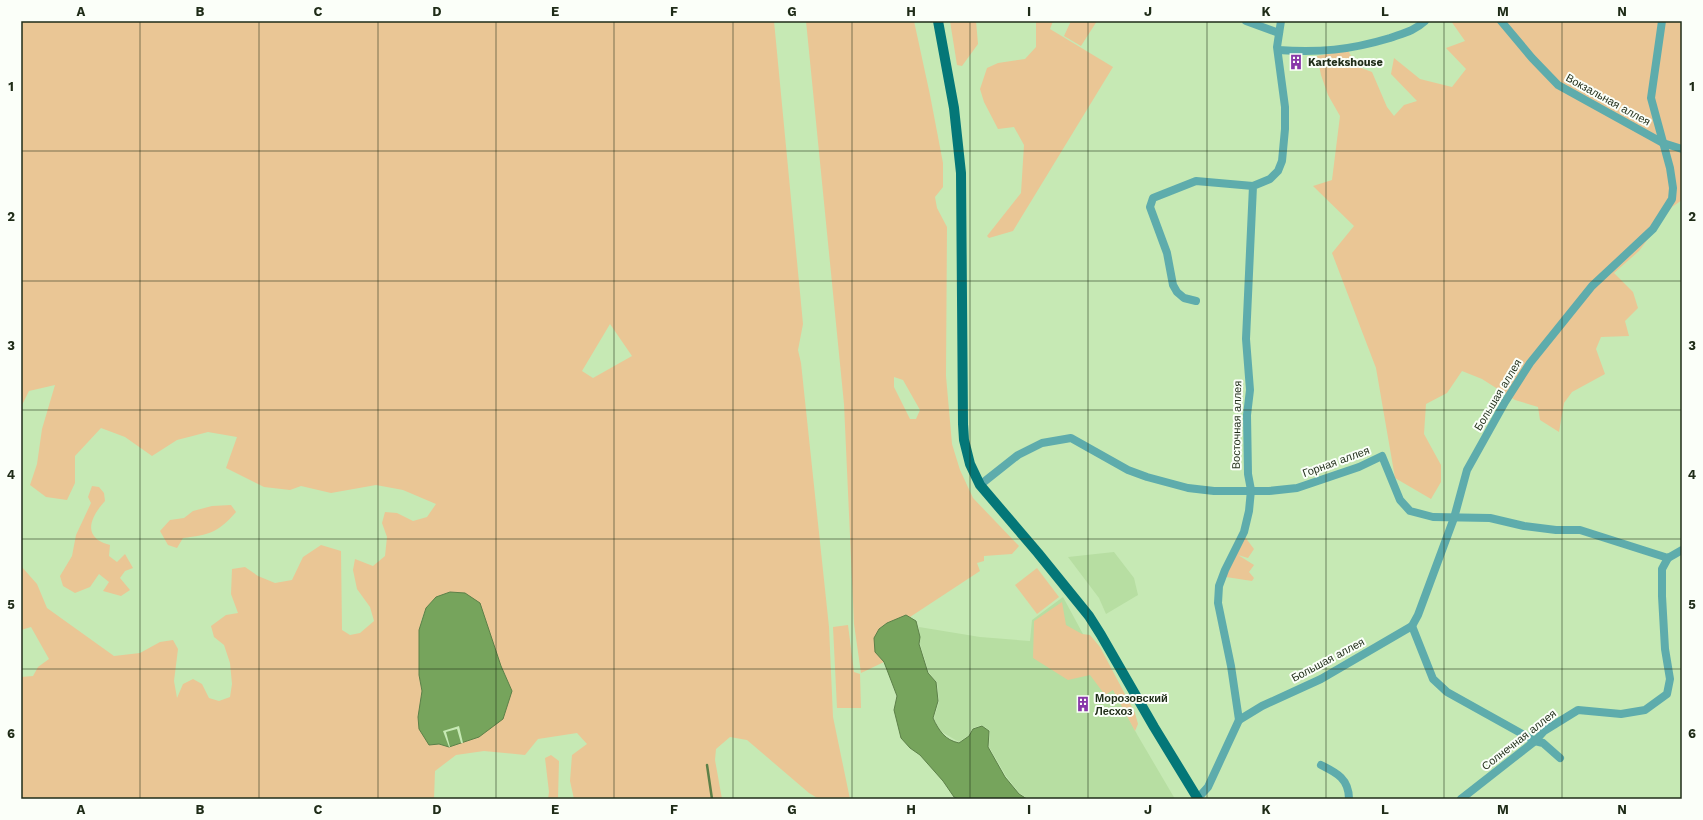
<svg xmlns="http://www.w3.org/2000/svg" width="1703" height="820" font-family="'Work Sans',sans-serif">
<rect width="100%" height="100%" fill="#c6e9b4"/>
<g fill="#b7dea2">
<polygon points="1114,552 1134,578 1138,595 1106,614 1099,598 1068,557"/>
<polygon points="1063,597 1138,736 1175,799 1029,799 1019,793 1006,776 989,747 990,731 982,725 973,728 969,735 959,742 940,731 934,718 939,702 937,682 929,673 920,644 919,627 980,637 1030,641 1032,620"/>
</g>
<g fill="#eac695" fill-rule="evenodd">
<path d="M 21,21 L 774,21 L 803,324 L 798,350 L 801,363 L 829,627 L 833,717 L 850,799 L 819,799 L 809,793 L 747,740 L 730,737 L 716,749 L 715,760 L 722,799 L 574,799 L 570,781 L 572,755 L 587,744 L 577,733 L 538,739 L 525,755 L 484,751 L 456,755 L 435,771 L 434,799 L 21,799 L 21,677 L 33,676 L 38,667 L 49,659 L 31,627 L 21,630 L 21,566 L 37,584 L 47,608 L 114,656 L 140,653 L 160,642 L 173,640 L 178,649 L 174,681 L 177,698 L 183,684 L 193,679 L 202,684 L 209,698 L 219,701 L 230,697 L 232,684 L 230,663 L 224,645 L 214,637 L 211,626 L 226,615 L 238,613 L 231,594 L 232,569 L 245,567 L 258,576 L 275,583 L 292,580 L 303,557 L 321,545 L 341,551 L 342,630 L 350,635 L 360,633 L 374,621 L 370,607 L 357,589 L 353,570 L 355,559 L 373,566 L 385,556 L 387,537 L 382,523 L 385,512 L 397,513 L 413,521 L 427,517 L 436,504 L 403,490 L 376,485 L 331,493 L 301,486 L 290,490 L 264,487 L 226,468 L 237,437 L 208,432 L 177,440 L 152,456 L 125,437 L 101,428 L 75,456 L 75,483 L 67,500 L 46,497 L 30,485 L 37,464 L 42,429 L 55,385 L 29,391 L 21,407 ZM 610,324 L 632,356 L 593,378 L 582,371 ZM 450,592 L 501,666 L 512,691 L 479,737 L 449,747 L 439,744 L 429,745 L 418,717 L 422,691 L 419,675 L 421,621 L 426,608 L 436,597 Z"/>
<path d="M 806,21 L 914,21 L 930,95 L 943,163 L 943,187 L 935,197 L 937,208 L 947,227 L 946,376 L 952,444 L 960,470 L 973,498 L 1019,546 L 1012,554 L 984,556 L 984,561 L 977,563 L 980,571 L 910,617 L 906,615 L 887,623 L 879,629 L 875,652 L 884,662 L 861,673 L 854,624 L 844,404 ZM 894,377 L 903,380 L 920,410 L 916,419 L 910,419 L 894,387 Z"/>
<polygon points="950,21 976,21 978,44 962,66 957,65"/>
<polygon points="1036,21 1053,21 1050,29 1113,67 1013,231 989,238 987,236 1021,193 1024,145 1014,127 998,129 984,102 980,89 987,68 998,63 1025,59 1036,47"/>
<polygon points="1071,21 1097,21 1081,46 1064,36"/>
<polygon points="1451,21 1678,21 1682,25 1682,200 1672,207 1639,251 1614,273 1633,292 1638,308 1625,321 1629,336 1601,337 1596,349 1605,374 1572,392 1564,403 1559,432 1540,420 1538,407 1515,400 1482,379 1462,371 1447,393 1426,404 1424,434 1441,465 1441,482 1431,499 1395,478 1376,368 1332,253 1354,226 1313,186 1332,180 1340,116 1328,95 1321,75 1317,56 1348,50 1356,66 1372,72 1387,107 1394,116 1404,105 1417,101 1391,74 1394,58 1420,79 1452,87 1466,69 1446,48 1465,41"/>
<path d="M 92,486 L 99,487 L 104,493 L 105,501 C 96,511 83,529 98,540 C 101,542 106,544 110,545 L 109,556 L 117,562 L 125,554 L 133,568 L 125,571 L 120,578 L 130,590 L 121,596 L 103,591 L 109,582 L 99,574 L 90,587 L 75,593 L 63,586 L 60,576 L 72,556 L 76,535 L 91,503 L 88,497 Z"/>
<path d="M 231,505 L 236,512 C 219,532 209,535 183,538 L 177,548 L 168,545 L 160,531 L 170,520 L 184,518 L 193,511 L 212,506 Z"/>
<polygon points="1245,537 1254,549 1248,558 1238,555 1254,565 1249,572 1254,578 1252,581 1226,577 1235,553"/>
<polygon points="1037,568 1059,597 1037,614 1015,585"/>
<polygon points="1062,602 1066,625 1082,634 1090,635 1100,647 1135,713 1138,724 1135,731 1113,690 1105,695 1090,675 1068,680 1033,658 1034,621"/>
<polygon points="848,625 854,672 860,674 861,708 837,708 833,627"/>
<polygon points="551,755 559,761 558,799 548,799 549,792 545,758"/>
</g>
<g fill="#76a45c" stroke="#5c8048">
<polygon points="450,592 465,593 480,603 501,666 512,691 503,719 479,737 449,747 439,744 429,745 419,729 418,717 422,691 419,675 419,630 426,608 436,597"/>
<path d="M 906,615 L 916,621 L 920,637 L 919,644 L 928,673 L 936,682 L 938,701 L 933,718 C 939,731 945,740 959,743 L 969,736 L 973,729 L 982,726 L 989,731 L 988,747 L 1005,777 L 1019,794 L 1027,799 L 959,799 L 954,797 L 943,781 L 920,755 L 910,748 L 901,738 L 894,710 L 897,696 L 884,662 L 875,652 L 874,638 L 879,629 L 887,623 Z"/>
</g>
<polygon fill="#c6e9b4" points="459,726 463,743 461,743 457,729 446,732 450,747 449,747 443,731"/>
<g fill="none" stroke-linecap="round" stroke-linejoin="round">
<polyline stroke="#5c8048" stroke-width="2.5" points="707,765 712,799"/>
<g stroke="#5eacac" stroke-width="8">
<polyline points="1246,21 1279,33"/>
<polyline points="1501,21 1532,58 1558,85 1663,143 1682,149"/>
<path d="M 1278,50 C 1319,53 1350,50 1390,38 C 1404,33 1414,31 1425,21"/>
<polyline points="1196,301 1184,298 1177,292 1173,285 1167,253 1150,207 1153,198 1196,181 1253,186"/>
<polyline points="980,485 1018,455 1042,443 1071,438 1128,470 1147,477 1188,488 1214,491 1269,491 1297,488 1359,467 1382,456 1400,500 1410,511 1433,517 1490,518 1524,526 1556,530 1580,530 1668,558 1682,550"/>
<polyline points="1412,626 1433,679 1447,692 1535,741 1543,743 1560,758"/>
<polyline points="1239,720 1262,706 1321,679 1412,626 1418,615 1454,518 1467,470 1505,402 1530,363 1592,286 1653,229 1672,199 1673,188 1670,168 1651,98 1662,21"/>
<path d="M 1321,765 C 1337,773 1349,779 1349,799"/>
<polyline points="1198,798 1208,787 1239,720 1231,666 1218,603 1219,586 1225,570 1244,532 1249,511 1251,490 1248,474 1247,415 1250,390 1246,339 1253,186 1270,179 1278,171 1282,161 1285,129 1285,107 1277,47 1281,21"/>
<polyline points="1461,799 1535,741 1544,731 1578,710 1621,714 1645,710 1667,694 1670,679 1665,649 1662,596 1662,569 1668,558"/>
</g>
<polyline stroke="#047778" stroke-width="10" points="938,21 954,108 961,173 963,424 964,440 970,464 980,485 1038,553 1089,616 1101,635 1154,727 1198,799"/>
</g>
<path fill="none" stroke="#1f2c18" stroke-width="1" stroke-opacity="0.55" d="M 140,21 L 140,799M 259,21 L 259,799M 378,21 L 378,799M 496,21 L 496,799M 614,21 L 614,799M 733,21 L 733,799M 852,21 L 852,799M 970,21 L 970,799M 1088,21 L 1088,799M 1207,21 L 1207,799M 1326,21 L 1326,799M 1444,21 L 1444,799M 1562,21 L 1562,799M 21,151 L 1682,151M 21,281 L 1682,281M 21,410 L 1682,410M 21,539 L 1682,539M 21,669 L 1682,669"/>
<defs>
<symbol id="building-bare" viewBox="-9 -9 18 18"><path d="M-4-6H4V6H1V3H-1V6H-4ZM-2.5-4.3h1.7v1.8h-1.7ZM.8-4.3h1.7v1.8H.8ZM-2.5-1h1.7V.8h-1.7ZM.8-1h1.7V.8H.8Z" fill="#8838a8" stroke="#fbfff9" stroke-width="2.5" paint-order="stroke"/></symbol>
</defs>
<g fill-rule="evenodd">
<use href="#building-bare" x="1285" y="51" width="22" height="22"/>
<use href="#building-bare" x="1072" y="693" width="22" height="22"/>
</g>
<g text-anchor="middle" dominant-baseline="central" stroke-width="4" stroke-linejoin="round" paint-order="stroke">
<g font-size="11" font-weight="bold" fill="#1f2c18" stroke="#fbfff9" text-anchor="start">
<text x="1308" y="62">Kartekshouse</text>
<text x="1095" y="698">Морозовский<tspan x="1095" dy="13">Лесхоз</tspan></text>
</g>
<g font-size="11" fill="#1f2c18" stroke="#fbfff9">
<text transform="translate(1608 100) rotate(29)">Вокзальная аллея</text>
<text transform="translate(1498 395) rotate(-59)">Большая аллея</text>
<text transform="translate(1237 425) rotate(-89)">Восточная аллея</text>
<text transform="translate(1336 462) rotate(-20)">Горная аллея</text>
<text transform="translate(1328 660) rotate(-28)">Большая аллея</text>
<text transform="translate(1519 740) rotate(-38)">Солнечная аллея</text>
</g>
</g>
<rect width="1703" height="820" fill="none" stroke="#fbfff9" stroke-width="44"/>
<rect x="22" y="22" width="1659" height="776" fill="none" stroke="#1f2c18" stroke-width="1.5"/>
<g font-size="13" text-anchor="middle" font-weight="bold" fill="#1f2c18">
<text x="81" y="16">A</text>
<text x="200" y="16">B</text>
<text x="318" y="16">C</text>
<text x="437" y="16">D</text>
<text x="555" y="16">E</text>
<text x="674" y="16">F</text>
<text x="792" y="16">G</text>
<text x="911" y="16">H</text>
<text x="1029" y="16">I</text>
<text x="1148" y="16">J</text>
<text x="1266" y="16">K</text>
<text x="1385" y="16">L</text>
<text x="1503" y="16">M</text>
<text x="1622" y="16">N</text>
<text x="11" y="91">1</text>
<text x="1692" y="91">1</text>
<text x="11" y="221">2</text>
<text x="1692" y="221">2</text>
<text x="11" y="350">3</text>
<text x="1692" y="350">3</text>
<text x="11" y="479">4</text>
<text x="1692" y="479">4</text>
<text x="11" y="609">5</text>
<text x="1692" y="609">5</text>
<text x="11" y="738">6</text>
<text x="1692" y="738">6</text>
<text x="81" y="814">A</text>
<text x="200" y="814">B</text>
<text x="318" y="814">C</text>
<text x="437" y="814">D</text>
<text x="555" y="814">E</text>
<text x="674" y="814">F</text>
<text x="792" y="814">G</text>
<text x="911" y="814">H</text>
<text x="1029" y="814">I</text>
<text x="1148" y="814">J</text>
<text x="1266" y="814">K</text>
<text x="1385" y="814">L</text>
<text x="1503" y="814">M</text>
<text x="1622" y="814">N</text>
</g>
</svg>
